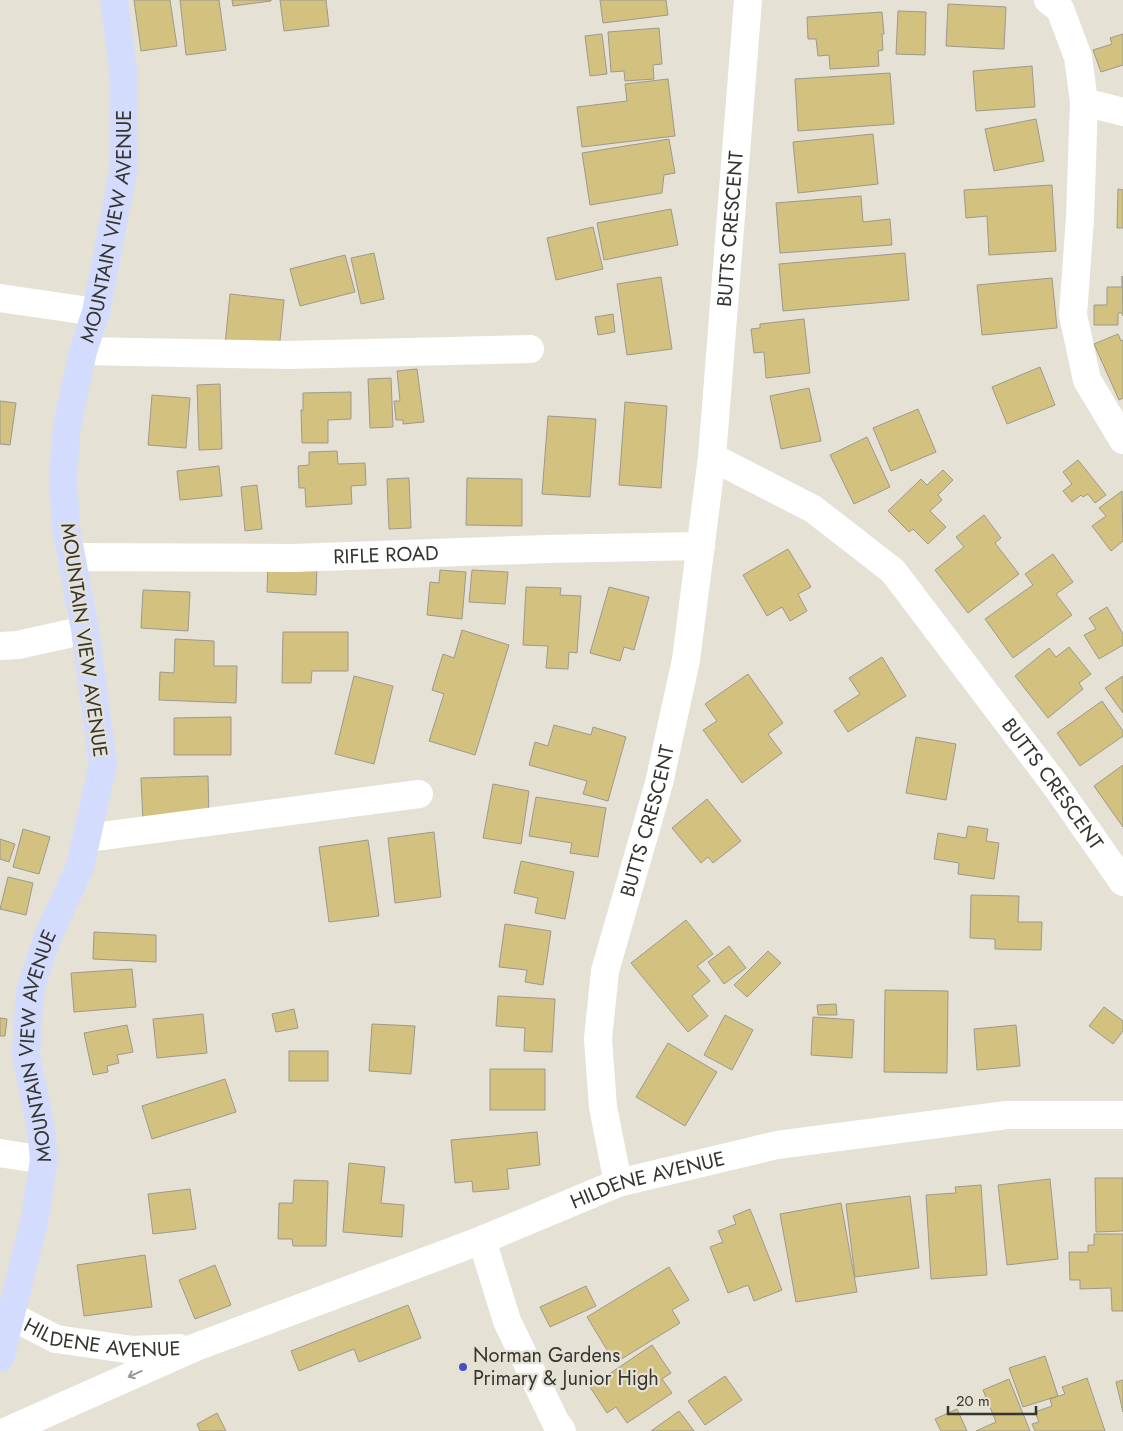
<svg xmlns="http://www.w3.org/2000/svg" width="1123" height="1431" font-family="Jost,sans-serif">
<rect width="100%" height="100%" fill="#e5e2d5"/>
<g fill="#d3c17f" stroke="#9d998d">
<polygon points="134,0 170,0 177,46 141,51"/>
<polygon points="180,0 219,0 226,50 186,55"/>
<polygon points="232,0 271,0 271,1 233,6"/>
<polygon points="280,0 326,0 329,26 284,31"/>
<polygon points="600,0 666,0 668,15 603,23"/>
<polygon points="948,4 1006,7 1004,49 946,46"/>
<polygon points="898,11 926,12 925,55 896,54"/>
<polygon points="882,12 884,34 882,34 883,50 878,51 879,66 830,69 829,55 818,56 816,39 808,39 807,17"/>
<polygon points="659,28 662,64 653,65 654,79 625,81 624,71 611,72 608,32"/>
<polygon points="602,34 607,74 590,76 585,36"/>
<polygon points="1123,34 1123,65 1101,72 1093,50 1112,44 1110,38"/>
<polygon points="1032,66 1035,107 976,111 973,71"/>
<polygon points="890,73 894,124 798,131 795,79"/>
<polygon points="668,79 675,136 582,147 577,107 627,101 625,84"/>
<polygon points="1036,119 1044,161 994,171 985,129"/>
<polygon points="873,134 878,184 798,193 793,142"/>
<polygon points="669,139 675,173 664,175 662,193 590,205 582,153"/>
<polygon points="1052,185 1056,251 989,255 987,216 966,218 964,190"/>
<polygon points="1118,189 1123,190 1123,228 1117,228"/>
<polygon points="861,196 863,222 890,219 892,245 780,253 776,203"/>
<polygon points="671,209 678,245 604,260 597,223"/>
<polygon points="593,227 603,269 556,280 547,238"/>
<polygon points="374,253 384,299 361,304 351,258"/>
<polygon points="905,253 909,300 783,311 779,264"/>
<polygon points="345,255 355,292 300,306 290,269"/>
<polygon points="1122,276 1123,316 1122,313 1118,313 1118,325 1094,325 1094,305 1107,305 1107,287 1122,287"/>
<polygon points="661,277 672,349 627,355 617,284"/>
<polygon points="1052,278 1057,328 982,335 977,285"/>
<polygon points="230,294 284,300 279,351 225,345"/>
<polygon points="613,314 615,332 598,335 595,317"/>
<polygon points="804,319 810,373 766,378 764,352 754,353 751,329 760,328 760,324"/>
<polygon points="1118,334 1121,341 1123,340 1123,398 1119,400 1094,344"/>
<polygon points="1040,367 1055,405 1007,424 992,387"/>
<polygon points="417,369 424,422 403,424 403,420 396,420 394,401 400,401 397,371"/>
<polygon points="391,378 393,427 370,428 368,379"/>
<polygon points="220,384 222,449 199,450 197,385"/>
<polygon points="809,388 821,441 781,449 770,396"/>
<polygon points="351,392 351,419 328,420 328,443 302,443 301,410 303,410 303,393"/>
<polygon points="152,395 190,398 186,448 148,445"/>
<polygon points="0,401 16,403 10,445 0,444"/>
<polygon points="625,402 667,406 661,488 619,485"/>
<polygon points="918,409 936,452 891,471 873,428"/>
<polygon points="548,416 596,419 590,497 542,494"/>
<polygon points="867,437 890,487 854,504 830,455"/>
<polygon points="337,451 338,464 365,463 366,485 351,486 352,504 306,507 305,488 299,488 298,466 309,465 309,452"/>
<polygon points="1078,460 1106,495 1095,503 1088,494 1083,497 1081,495 1072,502 1063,491 1072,484 1063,472"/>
<polygon points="219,466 222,496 180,500 177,471"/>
<polygon points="943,470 953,480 938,495 942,500 930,511 946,527 928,544 913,529 909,532 888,511 921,479 927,485"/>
<polygon points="409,478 411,528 389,529 387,479"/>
<polygon points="467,478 522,479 522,526 466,525"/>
<polygon points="257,485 262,529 245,531 241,487"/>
<polygon points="1122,491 1123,541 1111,551 1092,526 1106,516 1099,508"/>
<polygon points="984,515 1001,538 995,543 1019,574 968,613 935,570 964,547 956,537"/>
<polygon points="788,549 811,587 798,594 807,611 790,621 782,607 767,616 743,575"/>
<polygon points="1053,554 1073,582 1056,594 1072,615 1013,658 985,619 1033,585 1025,574"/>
<polygon points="268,564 317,567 316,595 267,592"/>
<polygon points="440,570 466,572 462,619 427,615 430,582 439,583"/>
<polygon points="472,570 508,572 505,604 469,602"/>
<polygon points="526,587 561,588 560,595 581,596 577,653 569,652 568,669 546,668 548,646 523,645"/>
<polygon points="609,587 649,597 634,650 624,647 620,661 590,653"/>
<polygon points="143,590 190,592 188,631 141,628"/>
<polygon points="1107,607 1123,634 1123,645 1099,659 1084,635 1096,629 1089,618"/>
<polygon points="462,630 509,645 475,755 429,741 444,694 432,690 443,654 454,658"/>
<polygon points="283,632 348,632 348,671 312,671 311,683 282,683"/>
<polygon points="175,639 214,641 214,666 237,666 236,703 159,700 160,672 174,673"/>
<polygon points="1069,647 1091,674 1079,683 1083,689 1048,718 1015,676 1049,648 1056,657"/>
<polygon points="882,657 906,696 848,732 834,711 860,694 849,678"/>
<polygon points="748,674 783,723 768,734 782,753 742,783 703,730 717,721 705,704"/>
<polygon points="354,676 393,686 374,764 335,754"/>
<polygon points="1123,676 1123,713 1105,688"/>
<polygon points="1102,701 1123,731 1123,736 1080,766 1057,733"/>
<polygon points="231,717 231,755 174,755 174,718"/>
<polygon points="554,725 591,735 593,727 626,737 608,801 583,794 587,781 529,765 535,742 548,746"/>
<polygon points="916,737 956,744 946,800 906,793"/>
<polygon points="1123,765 1123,827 1094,786"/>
<polygon points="208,776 209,819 143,822 141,778"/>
<polygon points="493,784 529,791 521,844 483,838"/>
<polygon points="536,797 606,808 598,857 570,853 572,843 529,836"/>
<polygon points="707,799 741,841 713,863 708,857 701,863 672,828"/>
<polygon points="968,826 988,829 986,841 999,843 994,879 958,874 959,863 934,859 938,833 966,838"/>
<polygon points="23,829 50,837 39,874 13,867"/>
<polygon points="434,832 441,897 395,903 388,838"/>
<polygon points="0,839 15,844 9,862 0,859"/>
<polygon points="368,840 379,916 329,922 319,847"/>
<polygon points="521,861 574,872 565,919 535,913 538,898 514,893"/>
<polygon points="8,877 33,883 26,915 0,909"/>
<polygon points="971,895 1019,896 1018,922 1042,922 1041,950 995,949 995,939 970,938"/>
<polygon points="686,920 713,954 697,966 710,981 692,996 708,1016 688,1032 631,963"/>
<polygon points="505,924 551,931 543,985 525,982 527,970 499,967"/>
<polygon points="94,932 156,935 156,962 93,959"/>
<polygon points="729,946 746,968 724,984 708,962"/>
<polygon points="768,951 781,963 747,997 734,985"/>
<polygon points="132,969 136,1007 74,1012 71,973"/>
<polygon points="885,990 948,991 947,1073 884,1072"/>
<polygon points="498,996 555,999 552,1052 524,1051 525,1028 496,1026"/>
<polygon points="836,1004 837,1015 818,1015 817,1005"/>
<polygon points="1104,1007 1123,1021 1123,1031 1113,1044 1089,1026"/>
<polygon points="294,1009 298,1028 276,1032 272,1014"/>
<polygon points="203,1014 207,1053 157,1058 153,1019"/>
<polygon points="725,1015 753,1030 732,1070 704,1055"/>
<polygon points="813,1017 854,1020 852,1058 811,1055"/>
<polygon points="0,1018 7,1019 5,1036 0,1036"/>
<polygon points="372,1024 415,1026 411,1074 369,1071"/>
<polygon points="127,1025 133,1052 117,1055 119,1063 107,1066 108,1072 93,1075 84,1033"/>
<polygon points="1016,1025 1020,1066 977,1070 974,1029"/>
<polygon points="668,1043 717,1072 685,1126 636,1097"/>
<rect x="289" y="1051" width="39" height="30"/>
<rect x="490" y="1069" width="55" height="41"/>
<polygon points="225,1079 236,1112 152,1139 142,1106"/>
<polygon points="537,1132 540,1165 507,1169 509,1189 473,1192 472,1181 455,1183 451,1140"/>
<polygon points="349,1163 385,1167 381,1203 404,1205 402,1237 343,1232"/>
<polygon points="1095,1178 1123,1178 1123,1231 1096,1232"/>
<polygon points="1050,1179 1058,1259 1007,1265 998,1185"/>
<polygon points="294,1180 328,1181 326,1246 293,1246 292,1239 278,1239 279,1203 293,1203"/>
<polygon points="981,1185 987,1275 931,1279 926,1195 956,1193 955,1187"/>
<polygon points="190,1189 196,1229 153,1234 148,1194"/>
<polygon points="910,1196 919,1268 855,1277 846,1204"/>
<polygon points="841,1203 857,1292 796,1302 780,1214"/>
<polygon points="750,1209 782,1290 754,1301 748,1285 728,1293 710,1247 723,1242 718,1231 736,1224 733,1216"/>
<polygon points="1094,1234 1123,1234 1123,1311 1112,1311 1111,1288 1080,1289 1080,1280 1070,1280 1069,1252 1088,1252 1088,1245 1094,1245"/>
<polygon points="145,1255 152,1307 84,1316 77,1265"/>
<polygon points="215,1265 231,1305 195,1319 179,1280"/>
<polygon points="669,1267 689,1300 672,1310 680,1323 615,1363 587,1317"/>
<polygon points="586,1286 596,1306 550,1327 540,1307"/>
<polygon points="408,1305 421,1338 359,1362 354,1349 299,1371 291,1351"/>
<polygon points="652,1345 671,1373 662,1379 672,1393 627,1423 616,1407 607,1413 590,1387"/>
<polygon points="1045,1356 1058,1396 1023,1407 1009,1368"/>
<polygon points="725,1376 742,1400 705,1425 688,1401"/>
<polygon points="1087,1378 1105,1431 1035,1431 1032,1424 1039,1422 1035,1412 1052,1406 1050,1399 1065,1394 1062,1387"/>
<polygon points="1009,1379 1030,1431 976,1431 996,1422 983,1390"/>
<polygon points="1123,1380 1123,1412 1116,1382"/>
<polygon points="957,1409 967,1431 941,1431 935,1419"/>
<polygon points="679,1411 694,1431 651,1431"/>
<polygon points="217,1413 226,1431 200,1431 197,1424"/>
</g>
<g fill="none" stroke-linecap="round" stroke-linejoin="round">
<g stroke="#fff" stroke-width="28">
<polyline points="1048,0 1060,9 1078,57 1084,102 1080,218 1073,315 1087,380 1123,440"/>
<polyline points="1084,102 1123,112"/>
<polyline points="0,298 96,312"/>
<polyline points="83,351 288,355 530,349"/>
<path id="s1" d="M 712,457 L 813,509 L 893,571 L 1056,786 L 1123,882"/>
<path id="s2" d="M 71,557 L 293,558 L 547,549 L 701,546"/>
<polyline points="0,646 18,645 85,630"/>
<polyline points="87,838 419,794"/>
<polyline points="0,1153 44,1160"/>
<path id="s3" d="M 618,1183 L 603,1107 L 598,1039 L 605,971 L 659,783 L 686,660 L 712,457 L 748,0"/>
<polyline points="482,1240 507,1321 556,1423 562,1431"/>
<path id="s4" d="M 11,1316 L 56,1339 L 133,1350 L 179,1348"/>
<path id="s5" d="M 7,1431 L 196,1347 L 482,1240 L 618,1183 L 777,1145 L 1007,1115 L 1123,1115"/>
</g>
<path stroke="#d4dcfd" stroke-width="28" id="s6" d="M 0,1358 L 34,1222 L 44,1160 L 41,1130 L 26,1054 L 30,991 L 47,938 L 80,867 L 103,764 L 85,630 L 66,528 L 63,476 L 67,426 L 83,351 L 96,312 L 124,167 L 124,77 L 114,0"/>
</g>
<defs><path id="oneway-shaft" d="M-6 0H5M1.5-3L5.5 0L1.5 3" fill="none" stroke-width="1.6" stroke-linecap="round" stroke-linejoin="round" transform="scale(1.25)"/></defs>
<use stroke="#9a9a97" href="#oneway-shaft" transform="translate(135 1374) rotate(156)"/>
<circle fill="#464fc4" stroke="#e5e2d5" stroke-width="2" cx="463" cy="1367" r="5"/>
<g text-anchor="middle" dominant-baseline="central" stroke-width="4.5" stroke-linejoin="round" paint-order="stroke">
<g font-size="20" fill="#35342f" stroke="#e5e2d5">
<text stroke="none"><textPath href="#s6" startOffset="1159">MOUNTAIN VIEW AVENUE</textPath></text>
<text stroke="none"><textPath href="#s3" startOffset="969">BUTTS CRESCENT</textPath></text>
<text stroke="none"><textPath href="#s2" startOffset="315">RIFLE ROAD</textPath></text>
<text transform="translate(84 640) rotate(82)">MOUNTAIN VIEW AVENUE</text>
<text stroke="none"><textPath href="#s1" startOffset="481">BUTTS CRESCENT</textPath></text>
<text stroke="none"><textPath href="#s3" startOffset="370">BUTTS CRESCENT</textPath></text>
<text stroke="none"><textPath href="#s6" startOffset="319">MOUNTAIN VIEW AVENUE</textPath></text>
<text stroke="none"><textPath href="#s5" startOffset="689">HILDENE AVENUE</textPath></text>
<text stroke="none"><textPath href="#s4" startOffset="96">HILDENE AVENUE</textPath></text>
</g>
<g font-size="20" fill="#35342f" stroke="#e5e2d5" text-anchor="start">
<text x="473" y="1355">Norman Gardens<tspan x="473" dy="23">Primary &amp; Junior High</tspan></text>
</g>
</g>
<path d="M948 1406v8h88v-8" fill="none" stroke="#35342f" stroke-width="2.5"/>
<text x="956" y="1406" font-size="15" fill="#35342f" stroke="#e5e2d5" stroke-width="4" paint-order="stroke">20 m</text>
</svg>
